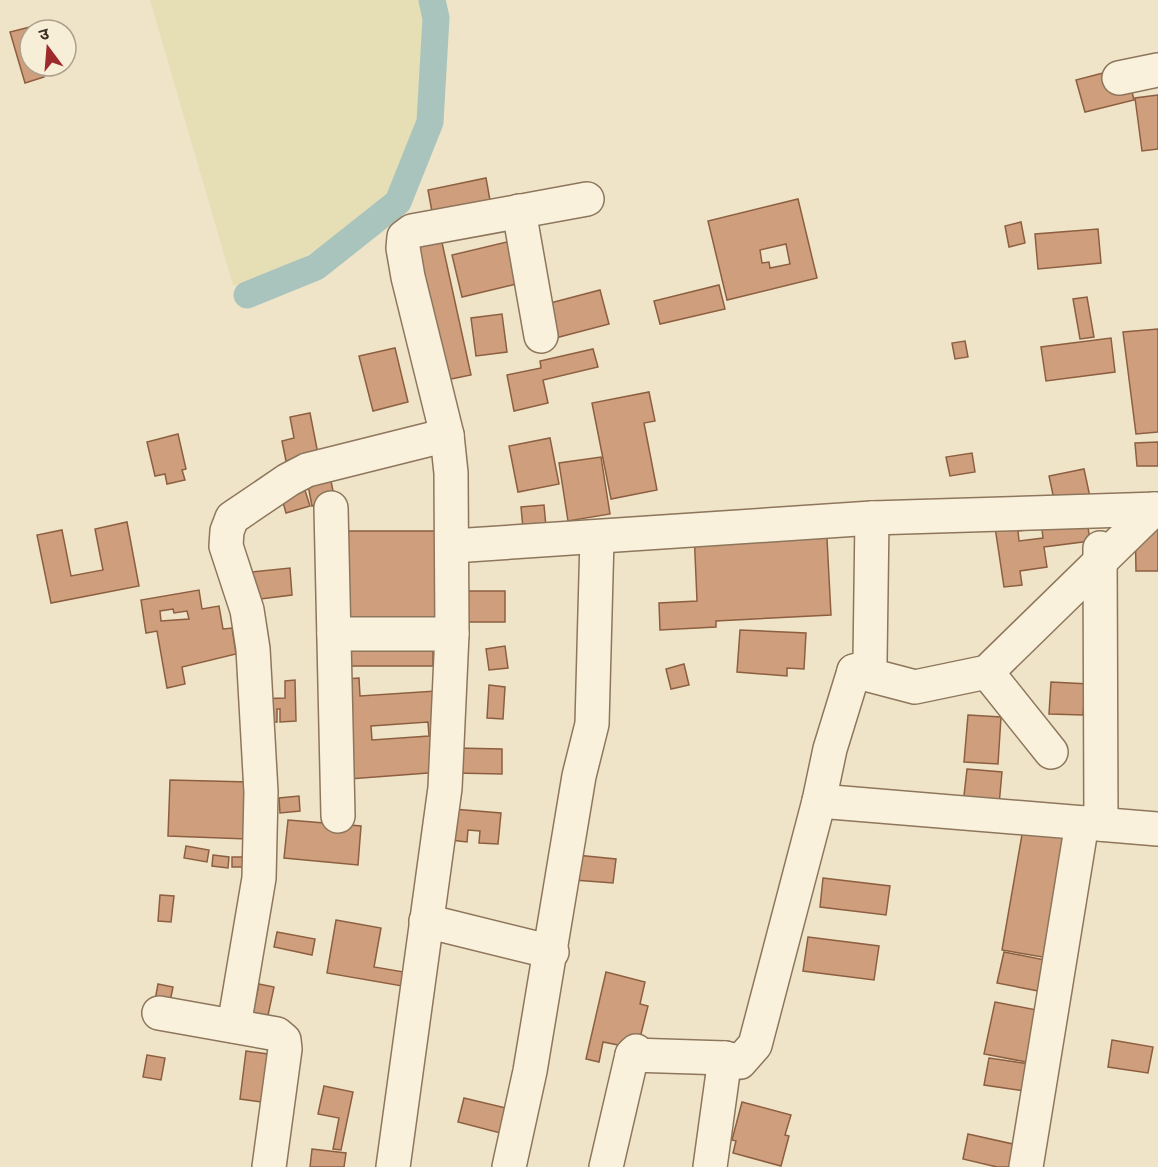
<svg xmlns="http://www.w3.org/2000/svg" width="1158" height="1167" font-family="Lora,'Noto Sans Devanagari',serif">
<rect width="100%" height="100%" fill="#f0e4c8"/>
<polygon fill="#e6deb5" points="150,0 425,0 424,96 395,184 363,222 264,281 233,285"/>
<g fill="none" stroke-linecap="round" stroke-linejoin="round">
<polyline stroke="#a9c4bc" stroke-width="27" points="247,295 316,267 398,202 430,122 436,18 432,0"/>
</g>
<g fill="#cf9f7d" stroke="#8d5f41" stroke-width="1.5" fill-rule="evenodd">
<polygon points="30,27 30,66 41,66 44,77 25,83 10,32"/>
<polygon points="1126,67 1134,100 1085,112 1076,80"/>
<polygon points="1158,95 1158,149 1142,151 1135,98"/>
<polygon points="486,178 493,217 435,228 428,190"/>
<path d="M 798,199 L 817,278 L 727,300 L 708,221 ZM 786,244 L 790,264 L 770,268 L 769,262 L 762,263 L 760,250 Z"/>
<polygon points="1021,222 1025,243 1009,247 1005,226"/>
<polygon points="1098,229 1101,263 1038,269 1035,234"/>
<polygon points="441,238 471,375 436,382 406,246"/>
<polygon points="515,240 525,282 462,297 452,255"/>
<polygon points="719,285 725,309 660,324 654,301"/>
<polygon points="600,290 609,324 544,341 535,307"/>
<polygon points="1087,297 1094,337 1080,339 1073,299"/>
<polygon points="502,314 507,352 476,356 471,318"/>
<polygon points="1158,329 1158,432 1136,434 1123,332"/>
<polygon points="1111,338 1115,372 1046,381 1041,347"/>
<polygon points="965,341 968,357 955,359 952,343"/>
<polygon points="395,348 408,402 373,411 359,356"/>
<polygon points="593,349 598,367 543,380 548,403 514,411 507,375 541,368 540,361"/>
<polygon points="649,392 655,421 644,423 657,490 611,499 592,403"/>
<polygon points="310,413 318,454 286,461 282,441 294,438 290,417"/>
<polygon points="178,434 186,469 182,470 185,480 167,484 165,474 155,476 147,442"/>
<polygon points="550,438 559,484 518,492 509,446"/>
<polygon points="1158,442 1158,466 1137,466 1135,443"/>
<polygon points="972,453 975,472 950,476 946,457"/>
<polygon points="601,457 610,514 568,521 559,463"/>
<polygon points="1084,469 1090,497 1055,504 1049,476"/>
<polygon points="330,476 335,501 312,506 307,480"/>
<polygon points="302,481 310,506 286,513 279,488"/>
<polygon points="544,505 547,538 524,540 521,507"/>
<polygon points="1085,507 1090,541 1044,547 1047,567 1020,571 1022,585 1004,587 995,527 1035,529 1018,531 1019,541 1043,538 1040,513"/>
<polygon points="1158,517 1158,571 1136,571 1135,518"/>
<polygon points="826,520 831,615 716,621 716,627 660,630 659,603 697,601 694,531"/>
<polygon points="127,522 139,586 51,603 37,535 62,530 71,576 103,570 95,529"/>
<polygon points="330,531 436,531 436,618 330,619"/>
<polygon points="290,568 292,595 251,600 242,573"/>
<path d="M 199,590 L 202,609 L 219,606 L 223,629 L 232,628 L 236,654 L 182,667 L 185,684 L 167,688 L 157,631 L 146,633 L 141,600 ZM 173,609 L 174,613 L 187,611 L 189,619 L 161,621 L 160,611 Z"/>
<rect x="463" y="591" width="42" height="31"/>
<polygon points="740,630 806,633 804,669 787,668 787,676 737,672"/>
<polygon points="433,639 433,666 335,666 336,640"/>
<polygon points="505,646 508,668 489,670 486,649"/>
<polygon points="684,664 689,685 671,689 666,669"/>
<path d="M 359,678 L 360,696 L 436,691 L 441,772 L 336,780 L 330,680 ZM 428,722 L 429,736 L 372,740 L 371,726 Z"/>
<polygon points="295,680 296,721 280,722 280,709 277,709 277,722 253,722 253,699 285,698 285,681"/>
<polygon points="1051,682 1089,684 1088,702 1084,701 1083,715 1049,714"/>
<polygon points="489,685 505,687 503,719 487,718"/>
<polygon points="968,715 1001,717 998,764 964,762"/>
<polygon points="456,748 502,749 502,774 455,773"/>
<polygon points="967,769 1002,772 998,816 962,813"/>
<polygon points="170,780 249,782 247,839 168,836"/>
<polygon points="299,796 300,811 280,813 279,798"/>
<polygon points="453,809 501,813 498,844 479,843 480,831 468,830 467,842 450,840"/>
<polygon points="288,820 361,826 358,865 284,858"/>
<polygon points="1024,823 1076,831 1054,959 1002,950"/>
<polygon points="186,846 209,850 207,862 184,858"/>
<polygon points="213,855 229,857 228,868 212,866"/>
<polygon points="576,855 616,859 613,883 574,880"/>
<rect x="232" y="857" width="11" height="10"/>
<polygon points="823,878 890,886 886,915 820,907"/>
<polygon points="160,895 174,896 171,922 158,921"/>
<polygon points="336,920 381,928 374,967 404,972 402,986 327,973"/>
<polygon points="277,932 315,939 312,955 274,947"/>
<polygon points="808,937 879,946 874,980 803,971"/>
<polygon points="1004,952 1055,962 1049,993 997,983"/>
<polygon points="606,972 645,982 640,1004 648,1006 638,1046 633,1048 603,1042 599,1062 586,1059"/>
<polygon points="158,984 173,987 170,1002 153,1011"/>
<polygon points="259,984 274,987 267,1020 252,1017"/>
<polygon points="995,1002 1042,1011 1032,1063 984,1054"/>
<polygon points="1112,1040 1153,1047 1148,1073 1108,1067"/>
<polygon points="246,1051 282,1056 276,1104 240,1099"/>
<polygon points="147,1055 165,1058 161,1080 143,1077"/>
<polygon points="989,1058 1029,1064 1025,1091 984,1085"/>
<polygon points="324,1086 353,1092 341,1150 333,1149 339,1118 318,1114"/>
<polygon points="464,1098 518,1111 512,1136 458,1122"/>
<polygon points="742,1102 791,1115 785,1135 789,1136 781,1166 733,1153 736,1141 732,1140"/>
<polygon points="968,1134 1022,1146 1017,1167 997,1167 963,1159"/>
<polygon points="312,1149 346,1153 344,1167 310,1167"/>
</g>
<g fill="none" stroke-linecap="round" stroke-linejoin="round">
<defs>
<g id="minor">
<polyline points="1119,78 1158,70"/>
<polyline points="519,211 541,336"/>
<polyline points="331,508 338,816"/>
<polyline points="453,546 872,518 1158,509"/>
<polyline points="1100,548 1101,824"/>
<polyline points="334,634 452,634"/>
<polyline points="854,671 915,687 987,672 1154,509"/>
<polyline points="987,672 1051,752"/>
<polyline points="819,801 1158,829"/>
<polyline points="426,921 552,952"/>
<polyline points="159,1013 277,1034 284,1040 285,1049 269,1167"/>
<polyline points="234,1026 259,878 261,792 253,649 247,610 226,546 227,531 232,518 288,480 307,470 447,435"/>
<polyline points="632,1055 725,1058 740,1062 755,1045 819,801 830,749 854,671 865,668 870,661 872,518"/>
<polyline points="393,1167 445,788 452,634 451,473 447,435 408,277 403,248 404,237 412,231 587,199"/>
<polyline points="509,1167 530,1071 579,776 592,724 597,538"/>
<polyline points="606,1167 632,1055 636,1051"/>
<polyline points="710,1167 725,1058"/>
<polyline points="1026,1167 1082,823"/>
</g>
</defs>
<use href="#minor" stroke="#8d765c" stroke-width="36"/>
<use href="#minor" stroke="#faf1dc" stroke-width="33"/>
</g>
<g transform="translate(48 48) rotate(344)"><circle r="28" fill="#f7eed8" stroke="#ada18e" stroke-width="1.5"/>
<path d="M0-4.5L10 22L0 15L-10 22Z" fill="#9e2a2b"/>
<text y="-9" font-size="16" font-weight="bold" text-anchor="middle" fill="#3d2e20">उ</text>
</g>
</svg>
